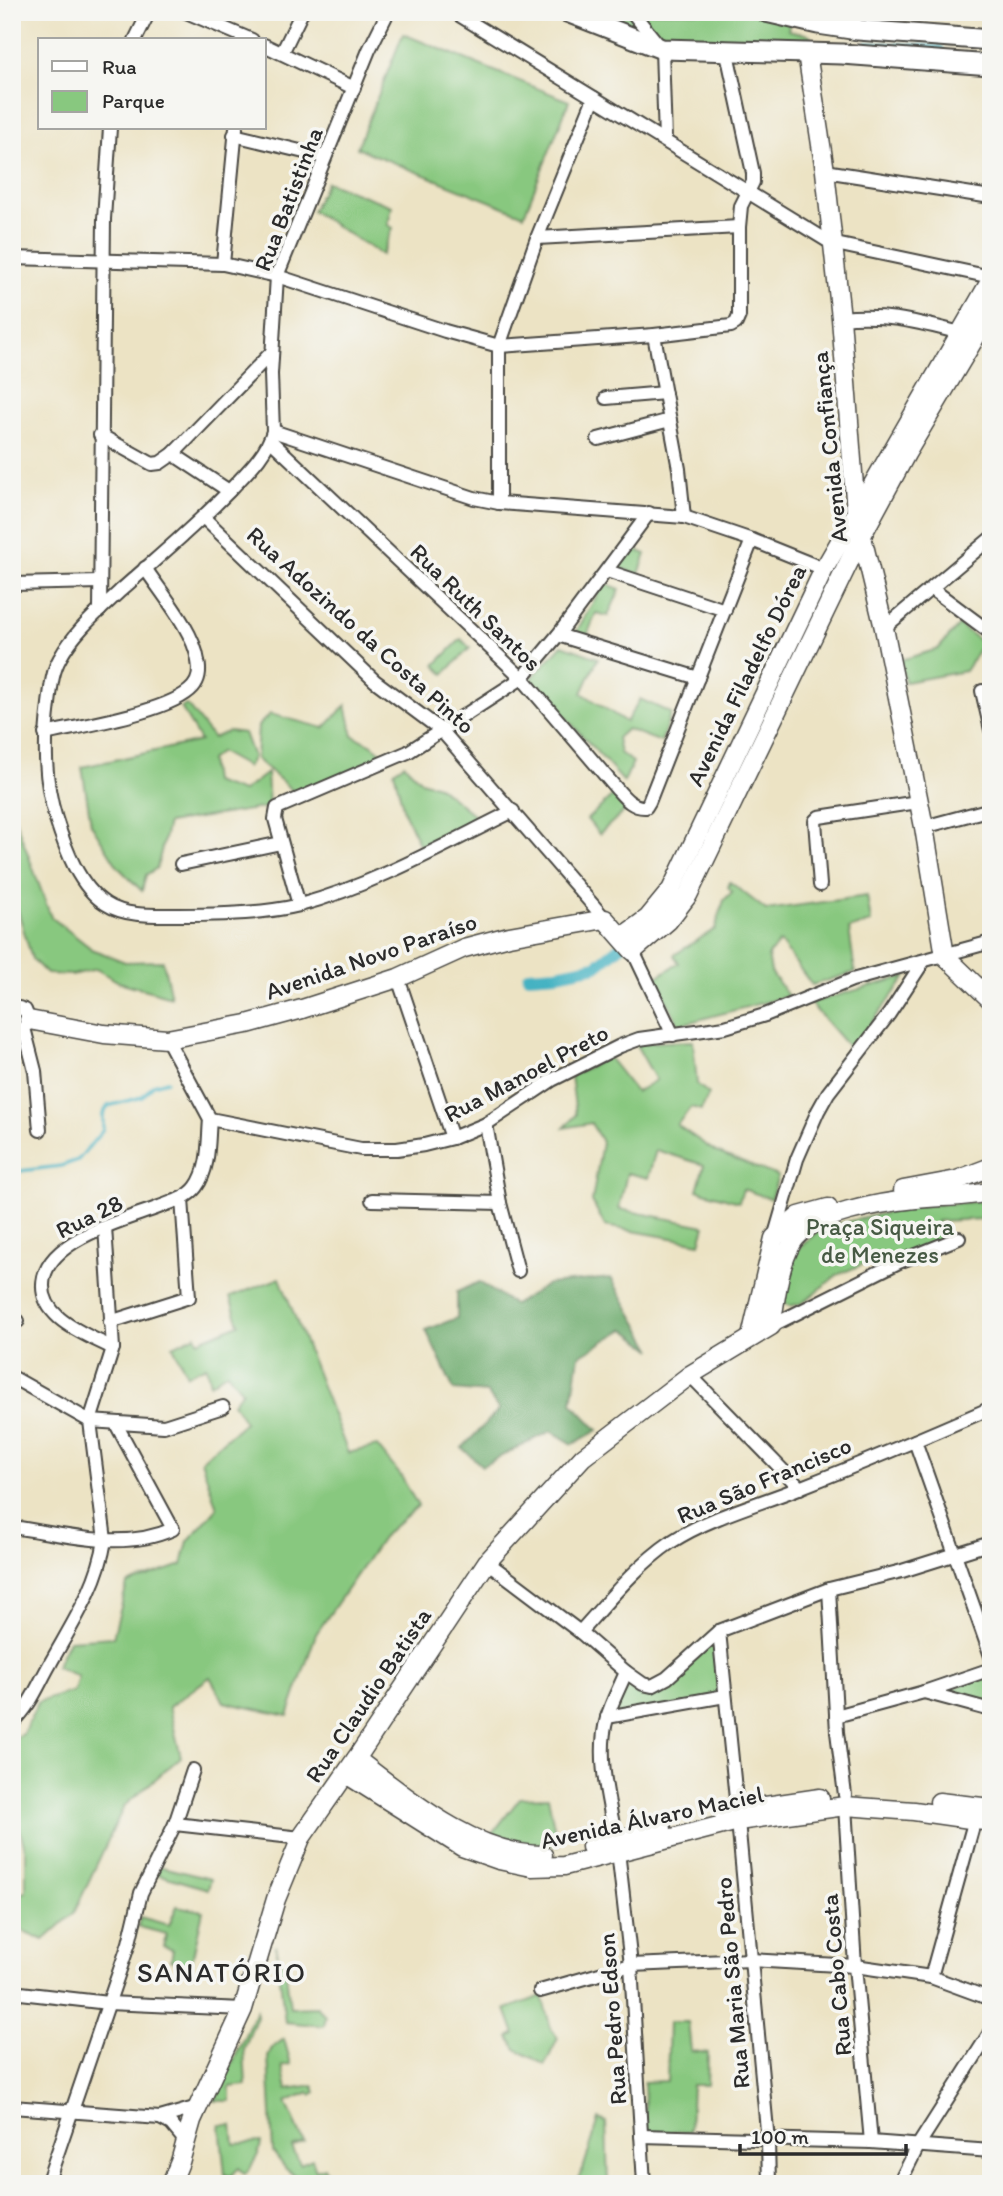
<svg xmlns="http://www.w3.org/2000/svg" width="1003" height="2196" font-family="Itim,sans-serif">
<rect width="100%" height="100%" fill="#f6f6f2"/>
<filter id="ink" filterUnits="userSpaceOnUse"><feTurbulence type="fractalNoise" baseFrequency=".0143" numOctaves="2"/><feDisplacementMap in="SourceGraphic" scale="14" xChannelSelector="R" yChannelSelector="G"/><feConvolveMatrix kernelMatrix="1 2 1 2 8 2 1 2 1" color-interpolation-filters="sRGB"/></filter>
<filter id="wash" filterUnits="userSpaceOnUse"><feTurbulence type="fractalNoise" baseFrequency=".00686" numOctaves="4" result="noise"/><feDisplacementMap in="SourceGraphic" scale="28" xChannelSelector="R" yChannelSelector="G"/><feGaussianBlur stdDeviation="1.57" result="paint"/><feColorMatrix in="noise" values="0 0 0 0 0 0 0 0 0 0 0 0 0 0 0 0 0 1.4 0 .05"/><feComposite in="paint" operator="in"/></filter>
<g filter="url(#wash)">
<rect width="100%" height="100%" fill="#ece3c4"/>
<g fill="#88c87f" stroke="#5a7a55" stroke-width="2">
<polygon points="594,12 792,12 788,30 810,35 812,41 669,41"/>
<polygon points="403,34 569,101 524,215 357,148"/>
<polygon points="327,182 392,206 388,225 393,228 382,255 312,211"/>
<polygon points="631,548 646,554 639,574 616,567"/>
<polygon points="604,583 620,589 608,616 596,613 587,636 575,634"/>
<polygon points="959,625 983,643 965,671 905,682 901,660 938,649"/>
<polygon points="461,639 470,648 444,674 435,665"/>
<polygon points="562,645 598,658 582,693 626,722 640,699 671,713 661,742 627,729 617,738 620,753 633,762 624,782 531,679"/>
<polygon points="187,705 213,738 229,731 244,733 253,757 247,767 220,752 210,760 213,782 242,792 267,773 269,807 168,823 157,868 146,875 142,891 118,867 91,824 82,767 200,741 181,707"/>
<polygon points="346,705 353,736 371,744 386,756 298,795 256,759 258,726 270,714 324,728"/>
<polygon points="404,764 421,781 438,786 479,819 420,846 404,812 394,771"/>
<polygon points="614,795 627,809 599,834 587,819"/>
<polygon points="12,811 51,917 92,949 125,962 163,961 171,997 119,982 96,969 73,975 47,974 32,959 12,890"/>
<polygon points="730,882 766,910 867,896 871,922 849,929 855,972 812,985 780,942 768,955 771,972 788,996 679,1025 655,978 679,963 674,955 715,929 724,900 732,892 728,887"/>
<polygon points="907,976 851,1050 810,1003"/>
<polygon points="693,1041 697,1084 709,1094 701,1110 691,1107 677,1125 716,1152 778,1176 771,1199 743,1189 739,1202 697,1190 704,1165 656,1150 648,1178 627,1173 619,1209 705,1226 700,1243 605,1226 592,1201 602,1142 591,1123 564,1128 576,1115 571,1076 608,1057 636,1092 656,1080 635,1043"/>
<polygon points="988,1201 991,1203 991,1222 984,1219 937,1221 943,1237 925,1248 879,1266 868,1262 837,1275 809,1298 800,1304 789,1306 783,1301 788,1268 797,1250 818,1231 841,1223 917,1206"/>
<polygon points="280,1278 348,1453 377,1446 401,1476 418,1506 385,1534 316,1634 288,1716 224,1702 210,1677 169,1707 181,1757 124,1806 74,1913 44,1940 12,1926 12,1895 26,1892 26,1852 18,1823 12,1824 12,1739 23,1734 38,1702 74,1691 78,1676 56,1667 69,1640 113,1637 127,1584 182,1565 188,1541 217,1508 201,1460 245,1422 233,1403 242,1391 227,1372 210,1384 206,1366 187,1375 173,1346 196,1335 198,1341 239,1324 230,1297"/>
<polygon points="718,1638 719,1698 610,1717 627,1682 634,1689 645,1693 676,1676"/>
<polygon points="989,1673 991,1679 991,1706 946,1691"/>
<polygon points="548,1797 558,1846 525,1842 492,1834 520,1798"/>
<polygon points="158,1866 211,1879 208,1889 153,1873"/>
<polygon points="177,1906 203,1911 191,1965 171,1960 173,1950 163,1946 167,1934 138,1927 140,1917 169,1925"/>
<polygon points="276,1945 279,1962 285,1964 290,2008 317,2007 326,2016 324,2026 285,2022"/>
<polygon points="542,1996 551,2029 558,2038 545,2065 516,2049 509,2037 515,2034 506,2009"/>
<polygon points="256,2011 257,2016 244,2049 246,2085 230,2087 230,2101 215,2101"/>
<polygon points="669,2022 688,2022 691,2051 708,2053 707,2085 692,2085 690,2131 646,2133 644,2082 667,2081"/>
<path d="M 284,2039 L 291,2064 L 282,2066 L 287,2089 L 313,2085 L 316,2092 L 311,2095 L 309,2092 L 286,2102 L 304,2142 L 292,2147 L 300,2164 L 312,2159 L 316,2170 L 324,2167 L 328,2176 C 317,2185 314,2185 303,2176 L 300,2180 L 286,2169 L 273,2152 L 268,2056 L 272,2048 Z"/>
<polygon points="599,2119 606,2122 608,2184 575,2184 583,2169"/>
<path d="M 220,2125 L 232,2125 L 234,2144 L 261,2142 C 260,2155 253,2164 245,2174 L 239,2168 L 231,2176 L 235,2181 L 229,2181 L 228,2175 L 225,2175 Z"/>
</g>
<polygon fill="#6eac6e" stroke="#4c6c4c" stroke-width="2" points="611,1278 653,1350 625,1329 579,1356 572,1403 598,1430 573,1444 551,1431 482,1466 462,1448 499,1410 487,1393 454,1390 426,1330 457,1318 457,1292 479,1282 514,1305 548,1284"/>
<g fill="none" stroke-linecap="round" stroke-linejoin="round">
<polyline stroke="#45b2c2" stroke-width="3.5" points="12,1172 61,1166 78,1160 103,1130 103,1114 108,1106 142,1097 153,1085 167,1081"/>
<g stroke="#45b2c2" stroke-width="12">
<polyline points="594,12 615,19"/>
<polyline points="868,47 939,50"/>
<polyline points="707,835 730,785"/>
<polyline points="528,976 557,974 596,966 632,937"/>
</g>
</g>
</g>
<g filter="url(#ink)">
<g fill="none" stroke-linecap="round" stroke-linejoin="round">
<defs>
<g id="street">
<polyline points="186,12 252,40"/>
<path d="M 388,12 L 369,50 L 277,276 L 271,374 L 273,431 C 267,453 248,471 233,487 C 198,524 158,557 120,591 C 99,611 74,632 60,658 C 52,672 51,688 49,704 C 44,743 44,780 56,819 C 65,848 79,887 106,904 C 126,917 155,915 178,915 C 215,915 264,914 300,905 C 374,885 444,845 513,811"/>
<polyline points="454,12 831,243 991,277"/>
<polyline points="632,12 662,49 665,140"/>
<polyline points="851,12 858,30"/>
<polyline points="135,40 149,12"/>
<polyline points="264,45 354,88"/>
<polyline points="282,53 302,12"/>
<polyline points="234,135 325,157"/>
<polyline points="825,171 991,197"/>
<polyline points="537,238 739,227"/>
<polyline points="12,258 223,264 277,276 445,331 499,346 654,335 731,326 736,323 739,316 739,227 741,206 753,182 753,173 727,53"/>
<polyline points="223,264 236,128"/>
<path d="M 841,318 C 887,313 917,322 961,333"/>
<polyline points="654,335 679,469 684,517"/>
<polyline points="606,398 665,393"/>
<polyline points="273,431 474,498 499,503 684,517 752,540 824,569"/>
<polyline points="100,435 152,464 160,463 173,454 271,353"/>
<polyline points="598,439 670,420"/>
<path d="M 270,440 L 522,678 L 616,788 C 624,797 632,808 646,807 L 649,802 L 752,540"/>
<polyline points="173,454 229,491"/>
<polyline points="499,503 499,346 537,238 594,98"/>
<polyline points="204,518 375,681 441,730 605,919"/>
<polyline points="607,571 725,610"/>
<polyline points="12,584 100,582"/>
<polyline points="932,589 991,633"/>
<polyline points="100,610 104,219 110,128"/>
<polyline points="884,628 991,538"/>
<polyline points="558,635 698,678"/>
<polyline points="982,691 991,730"/>
<path d="M 45,734 C 80,726 171,712 193,687 C 199,680 200,670 198,661 C 194,631 162,594 145,568"/>
<polyline points="924,827 991,809"/>
<polyline points="181,864 281,843"/>
<polyline points="820,885 815,821 819,817 918,802"/>
<polyline points="299,905 275,819 277,808 408,752 522,678 558,635 649,513"/>
<polyline points="633,951 673,1035"/>
<polyline points="398,978 452,1138"/>
<polyline points="12,1010 19,1008 25,1010 29,1020 24,1028 17,1030 12,1028"/>
<polyline points="24,1028 35,1071 40,1130"/>
<polyline points="167,1039 210,1119 361,1149 397,1149 424,1145 452,1138 486,1124 552,1080 620,1046 639,1039 725,1027 765,1015 852,980 991,942"/>
<polyline points="486,1124 500,1203 518,1271"/>
<polyline points="372,1200 500,1203"/>
<polyline points="774,1238 797,1159 818,1111 828,1093 889,1014 923,962"/>
<polyline points="12,1318 18,1321"/>
<polyline points="110,1322 189,1297 182,1199"/>
<polyline points="771,1326 899,1262 959,1238"/>
<path d="M 113,1348 C 85,1334 35,1317 44,1277 C 53,1238 125,1220 159,1207 C 172,1202 188,1198 196,1187 C 210,1168 208,1141 210,1119"/>
<polyline points="690,1375 800,1488"/>
<polyline points="12,1377 90,1421 164,1426 223,1407"/>
<polyline points="915,1441 991,1656"/>
<path d="M 12,1527 C 64,1534 122,1552 173,1529 L 116,1424"/>
<polyline points="487,1562 580,1632 626,1672 643,1684 652,1686 667,1678 719,1631 829,1589 902,1571 991,1543"/>
<polyline points="829,1589 837,1732 845,1795"/>
<polyline points="719,1631 737,1809"/>
<path d="M 580,1632 C 608,1601 636,1566 671,1542 C 710,1517 756,1505 799,1488 C 863,1463 927,1436 991,1408"/>
<polyline points="924,1692 991,1710"/>
<polyline points="836,1716 924,1692 991,1669"/>
<polyline points="607,1717 725,1696"/>
<path d="M 12,1723 C 30,1707 38,1685 50,1664 C 72,1624 98,1586 105,1540 L 90,1421 L 113,1348 L 105,1227"/>
<polyline points="845,1806 855,1966 871,2142"/>
<polyline points="738,1821 768,2141 769,2184"/>
<polyline points="175,1824 301,1838"/>
<path d="M 616,1839 C 609,1802 596,1756 607,1718 C 611,1703 620,1687 626,1672"/>
<polyline points="618,1851 631,1965 644,2184"/>
<polyline points="931,1977 975,1819"/>
<polyline points="540,1991 631,1965 751,1960 855,1966 931,1977 991,1999"/>
<polyline points="12,1992 108,2003 243,2009"/>
<polyline points="12,2107 160,2118 198,2107"/>
<polyline points="160,2118 171,2124 186,2142"/>
<polyline points="641,2136 871,2142 991,2151"/>
<polyline points="47,2184 129,1943 141,1893 175,1824 193,1770"/>
<polyline points="899,2184 919,2144 991,2031"/>
</g>
<g id="secondary">
<polyline points="807,53 825,171 841,318 856,512 884,628 924,827 945,956 991,1000"/>
<polyline points="622,937 648,918 671,890 824,569 991,280"/>
<polyline points="29,1020 104,1034 167,1039 247,1024 302,1009 398,978 464,948 509,936 605,919 633,951 668,921 688,895 861,537 906,454 991,311"/>
<polyline points="903,1190 957,1180 991,1167"/>
<polyline points="751,1337 774,1238 799,1216 828,1208"/>
<path d="M 356,1759 C 409,1799 474,1855 543,1855"/>
<polyline points="346,1774 462,1847 499,1860 532,1867 564,1866 738,1821 845,1806 914,1811 991,1822"/>
<polyline points="939,1802 991,1808"/>
<polyline points="723,1812 820,1798"/>
<polyline points="591,1847 662,1828"/>
<path d="M 171,2184 L 180,2162 L 192,2120 L 243,2009 L 276,1899 L 301,1838 L 356,1759 L 487,1562 L 583,1457 L 690,1375 L 771,1326 C 776,1299 778,1267 792,1243 C 808,1214 885,1202 916,1199 C 940,1196 967,1198 991,1191"/>
</g>
<g id="primary">
<polyline points="567,12 662,49 842,54 991,65"/>
<polyline points="766,12 818,24 858,30 991,40"/>
</g>
</defs>
<use href="#street" stroke="#484742" stroke-width="16"/>
<use href="#secondary" stroke="#484742" stroke-width="21"/>
<use href="#primary" stroke="#484742" stroke-width="23"/>
<use href="#street" stroke="#fff" stroke-width="12"/>
<use href="#secondary" stroke="#fff" stroke-width="18"/>
<use href="#primary" stroke="#fff" stroke-width="19"/>
</g>
</g>
<g text-anchor="middle" dominant-baseline="central" stroke-width="7" stroke-linejoin="round" paint-order="stroke">
<g font-size="24" fill="#2b2b2b" stroke="#f6f6f2">
<text transform="translate(288 199) rotate(-69)">Rua Batistinha</text>
<text transform="translate(829 447) rotate(-96)">Avenida Confiança</text>
<text transform="translate(476 607) rotate(44)">Rua Ruth Santos</text>
<text transform="translate(361 630) rotate(42)">Rua Adozindo da Costa Pinto</text>
<text transform="translate(746 675) rotate(-64)">Avenida Filadelfo Dórea</text>
<text transform="translate(371 956) rotate(-19)">Avenida Novo Paraíso</text>
<text transform="translate(526 1073) rotate(-28)">Rua Manoel Preto</text>
<text transform="translate(89 1216) rotate(-26)">Rua 28</text>
<text transform="translate(764 1480) rotate(-23)">Rua São Francisco</text>
<text transform="translate(368 1695) rotate(-56)">Rua Claudio Batista</text>
<text transform="translate(652 1817) rotate(-12)">Avenida Álvaro Maciel</text>
<text transform="translate(836 1975) rotate(-95)">Rua Cabo Costa</text>
<text transform="translate(732 1983) rotate(-95)">Rua Maria São Pedro</text>
<text transform="translate(612 2019) rotate(-94)">Rua Pedro Edson</text>
</g>
<g font-size="24" fill="#475a44" stroke="#f6f6f2">
<text x="880" y="1226">Praça Siqueira<tspan x="880" dy="28">de Menezes</tspan></text>
</g>
<g font-size="28" letter-spacing="2" fill="#2b2b2b" stroke="#f6f6f2">
<text x="222" y="1972">SANATÓRIO</text>
</g>
</g>
<rect width="1003" height="2196" fill="none" stroke="#f6f6f2" stroke-width="42"/>
<rect x="38" y="38" width="228" height="91" fill="#f6f6f2" stroke="#a5a5a2" stroke-width="2"/>
<rect x="52" y="61" width="35" height="10" fill="#ffffff" stroke="#a5a5a2" stroke-width="2"/>
<text x="102" y="74" font-size="21" fill="#2b2b2b">Rua</text>
<rect x="52" y="91" width="35" height="21" fill="#88c87f" stroke="#a5a5a2" stroke-width="2"/>
<text x="102" y="108" font-size="21" fill="#2b2b2b">Parque</text>
<path d="M740 2144v10h166v-10" fill="none" stroke="#2b2b2b" stroke-width="3.5"/>
<text x="751" y="2144" font-size="21" fill="#2b2b2b" stroke="#f6f6f2" stroke-width="5" paint-order="stroke">100 m</text>
</svg>
